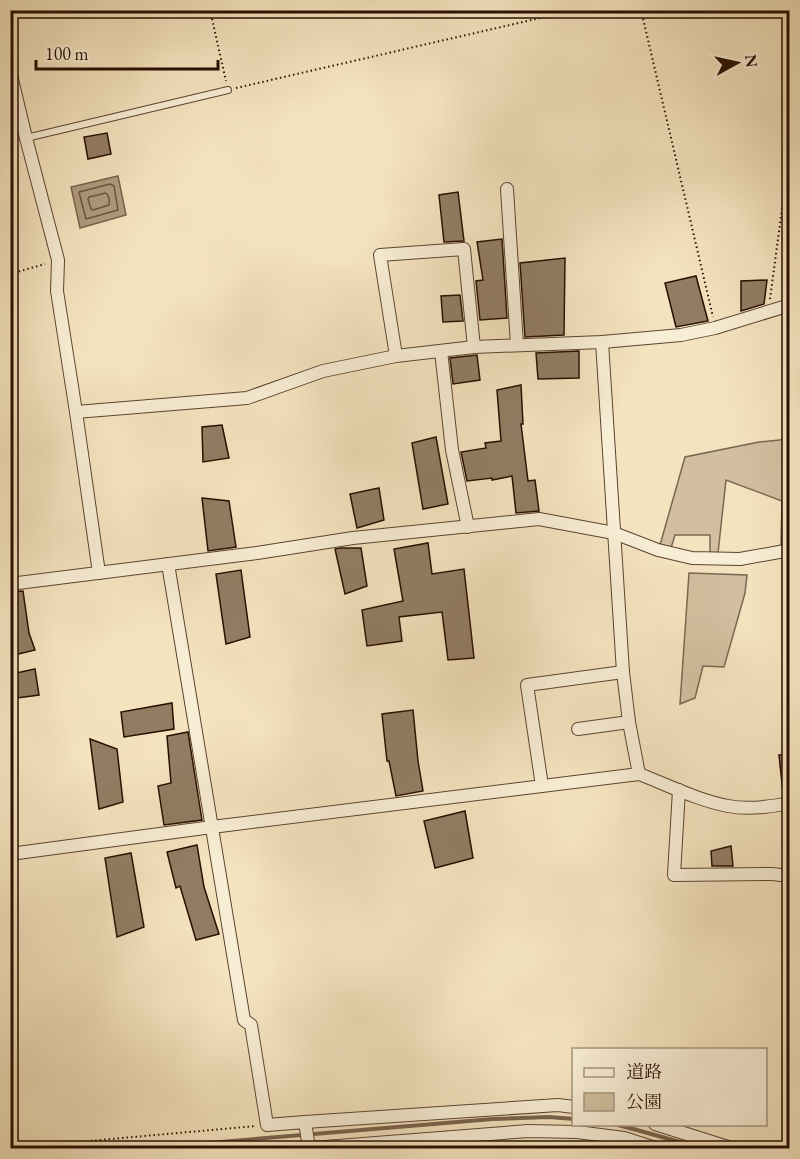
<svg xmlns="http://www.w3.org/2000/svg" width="800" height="1159" font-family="'EB Garamond','Noto Serif JP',serif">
<rect width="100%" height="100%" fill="#f4e3bf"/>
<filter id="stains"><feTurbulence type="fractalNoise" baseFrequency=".00333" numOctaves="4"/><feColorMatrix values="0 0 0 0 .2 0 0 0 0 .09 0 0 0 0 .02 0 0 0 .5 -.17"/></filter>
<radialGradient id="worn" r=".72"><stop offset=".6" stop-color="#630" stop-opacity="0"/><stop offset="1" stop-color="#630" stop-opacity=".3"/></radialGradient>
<g fill="#d1bf9f" stroke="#7c6750" stroke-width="1.5">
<polygon points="789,439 789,543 781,545 782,501 726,480 718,553 710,553 710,535 675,535 671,548 660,545 685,457 759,442"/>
<polygon points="689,573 747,575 745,593 724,667 703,666 695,698 680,704"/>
</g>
<polygon fill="#af9b7e" stroke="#79634c" stroke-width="1.5" points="118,176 126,215 80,228 71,187"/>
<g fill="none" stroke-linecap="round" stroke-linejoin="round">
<g stroke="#6c553f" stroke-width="1.5">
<polygon points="110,184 114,186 118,210 86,219 79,192"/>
<path d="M 106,193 C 109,195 110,202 109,205 L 93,210 L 91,209 L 88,199 L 89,197 Z"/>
</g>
<g stroke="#79634c" stroke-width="4">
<polyline points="614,1124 637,1130 701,1148"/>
<polyline points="148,1148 493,1119 549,1117 574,1119"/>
</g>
</g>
<g fill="#927d63" stroke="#280f00" stroke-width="1.5">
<polygon points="107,133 111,154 88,159 84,137"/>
<polygon points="458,192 464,241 444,242 439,195"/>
<polygon points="502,239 507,318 480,320 476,281 483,280 477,242"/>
<polygon points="565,258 564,335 525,337 520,263"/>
<polygon points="696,276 708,321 676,327 665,283"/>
<polygon points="767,280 764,304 741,311 741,281"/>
<polygon points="460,295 463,321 443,322 441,296"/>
<polygon points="579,351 579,378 538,379 536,353"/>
<polygon points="477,355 480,380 453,384 450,358"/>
<polygon points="521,385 523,424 521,424 528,481 535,480 539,511 516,513 512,476 492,480 492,478 467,481 461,452 486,448 485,443 501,441 497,390"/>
<polygon points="222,425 229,458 203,462 202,427"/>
<polygon points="436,437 448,504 423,509 412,443"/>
<polygon points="379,488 384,520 357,528 350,494"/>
<polygon points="202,498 229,501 236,547 208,551"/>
<polygon points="428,543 432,574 464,569 474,658 448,660 442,612 399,617 402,641 367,646 362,610 403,601 394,549"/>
<polygon points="340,548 361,548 367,586 345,594 335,549"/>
<polygon points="241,570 250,637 226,644 216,574"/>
<polygon points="23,591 29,633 35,650 10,656 10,592"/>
<polygon points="35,669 39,695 17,698 16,673"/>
<polygon points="172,703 174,729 124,737 121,712"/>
<polygon points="413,710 418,761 423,791 396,796 389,761 387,761 382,714"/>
<polygon points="188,732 202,820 164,825 158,786 171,783 167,736"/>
<polygon points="90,739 117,749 123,802 99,809"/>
<polygon points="779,755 789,755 789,793 783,793"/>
<polygon points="465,811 473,858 435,868 424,821"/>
<polygon points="197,845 204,887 219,934 196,940 180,886 176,888 167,852"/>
<polygon points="731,846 733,866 712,866 711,851"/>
<polygon points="131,853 144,927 117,937 105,858"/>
</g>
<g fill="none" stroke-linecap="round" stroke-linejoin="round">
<defs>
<polyline id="service" points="26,138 228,90"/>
<g id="minor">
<polyline points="10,71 26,138 58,260 57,291 76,412 99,573"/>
<polyline points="507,189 517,345"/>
<polyline points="602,342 623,672 629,722 639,774"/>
<polyline points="441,351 452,450 468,527"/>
<polyline points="396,356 380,255 464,249 474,347"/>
<polyline points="76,412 247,398 323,371 396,356 474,347 602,342 681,335 715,328 790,305"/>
<polyline points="168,564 244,1020 251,1025 267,1125 305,1122 309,1148"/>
<polyline points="10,584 257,553 353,538 539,519 614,533 658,550 692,558 740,559 790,550"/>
<polyline points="578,729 629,722"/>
<polyline points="542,786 527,685 623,672"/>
<polyline points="679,790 674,875 772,874 790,876"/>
<path d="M 10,854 L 212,827 L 639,774 C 668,785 697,800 728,806 C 748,810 770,807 790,803"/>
<polyline points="305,1122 558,1105 574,1107"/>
<polyline points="655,1124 731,1148"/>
<polyline points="312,1148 528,1131 577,1132 624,1138 655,1148"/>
</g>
</defs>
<use href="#service" stroke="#5b4430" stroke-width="8"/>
<use href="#minor" stroke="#5b4430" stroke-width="14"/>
<g stroke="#280f00" stroke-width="2" stroke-dasharray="1.5 3" stroke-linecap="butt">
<polyline points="210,10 226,81"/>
<polyline points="641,10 713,317"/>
<polyline points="236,88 575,10"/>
<polyline points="10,274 45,264"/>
<polyline points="770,299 790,149"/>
<polyline points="10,1148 256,1126"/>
</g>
<use href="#service" stroke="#f8edd5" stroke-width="6"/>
<use href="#minor" stroke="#f8edd5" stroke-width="12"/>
</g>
<rect width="800" height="1159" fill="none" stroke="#f4e3bf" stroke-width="36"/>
<rect x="12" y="12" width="776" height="1135" fill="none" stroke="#280f00" stroke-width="3"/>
<rect x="18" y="18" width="764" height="1123" fill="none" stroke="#280f00" stroke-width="1.5"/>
<rect x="572" y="1048" width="195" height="78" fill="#f8edd5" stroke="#a59480" stroke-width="1.5"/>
<rect x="584" y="1068" width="30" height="9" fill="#f8edd5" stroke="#a59480" stroke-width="1.5"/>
<text x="626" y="1078" font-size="18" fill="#280f00">道路</text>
<rect x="584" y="1093" width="30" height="18" fill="#d1bf9f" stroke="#a59480" stroke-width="1.5"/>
<text x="626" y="1108" font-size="18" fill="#280f00">公園</text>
<g transform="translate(737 63) rotate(82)" stroke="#f8edd5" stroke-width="4.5" paint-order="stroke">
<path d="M0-4.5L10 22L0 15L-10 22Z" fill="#280f00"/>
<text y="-9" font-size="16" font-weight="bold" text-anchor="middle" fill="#280f00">N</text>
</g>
<path d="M36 60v9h182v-9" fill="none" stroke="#280f00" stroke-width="3"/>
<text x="45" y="60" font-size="18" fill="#280f00" stroke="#f8edd5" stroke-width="4.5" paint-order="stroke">100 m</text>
<rect width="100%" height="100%" filter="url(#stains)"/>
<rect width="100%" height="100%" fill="url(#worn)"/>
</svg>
